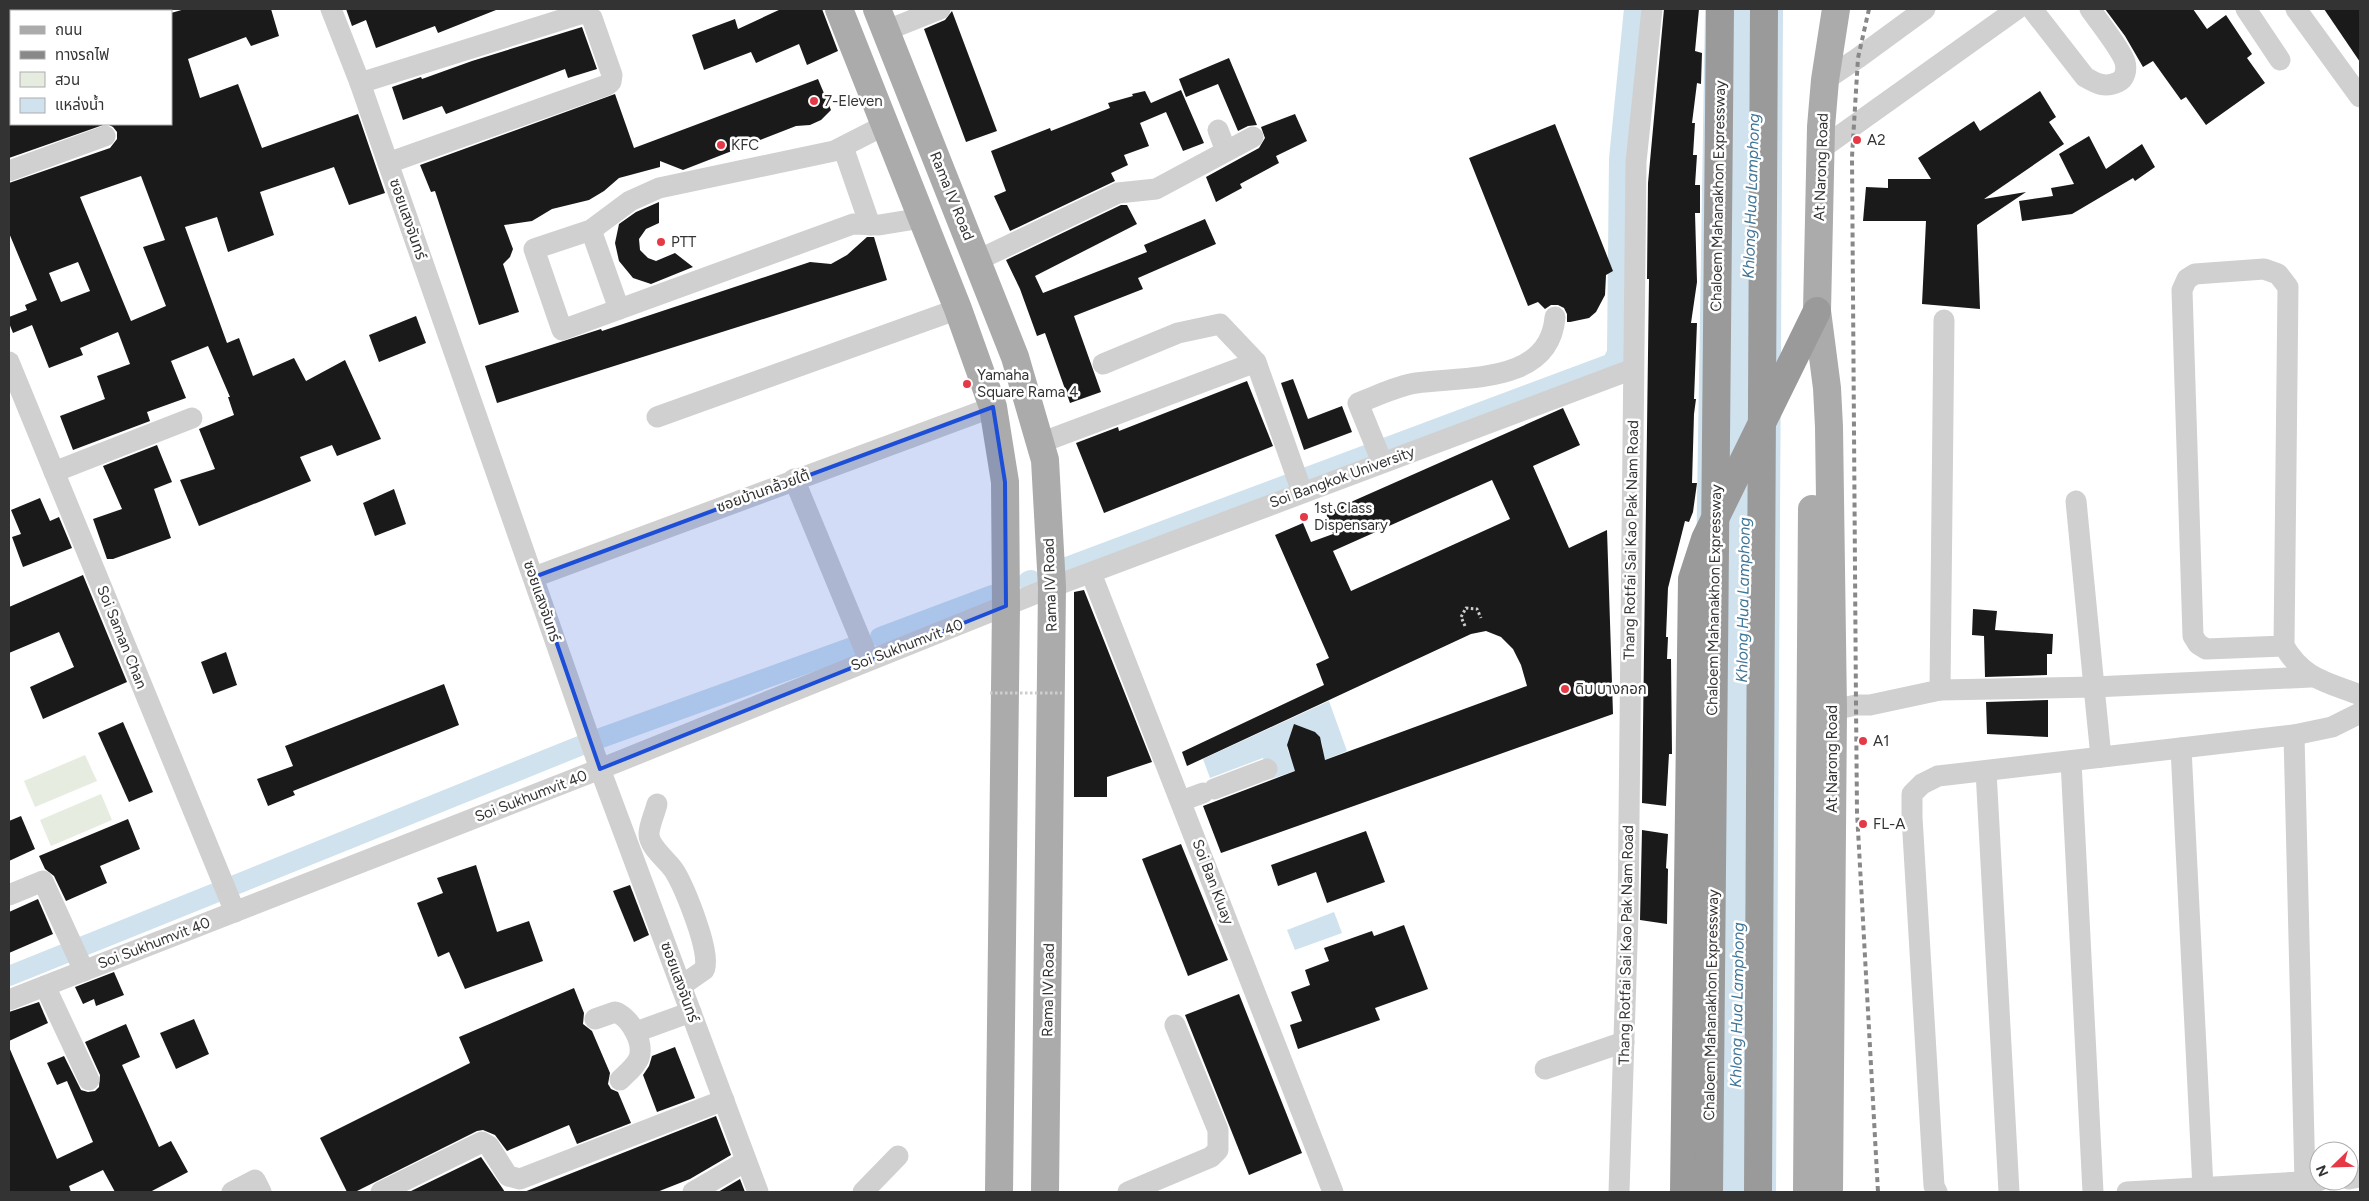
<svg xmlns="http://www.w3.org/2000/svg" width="2369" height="1201" font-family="Figtree,'Noto Sans Thai',sans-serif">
<rect width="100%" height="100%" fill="#fff"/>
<g fill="#e6ecdf">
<polygon points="85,755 97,781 35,807 24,781"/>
<polygon points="101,794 112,820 51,846 40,820"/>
</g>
<g fill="#cfe2ee">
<polygon points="1705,9 1783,9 1776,1192 1688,1192 1697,502"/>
<path d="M 1329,701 L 1347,751 L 1314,764 C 1322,754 1326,748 1319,737 L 1287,745 L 1288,751 L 1293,761 L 1309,766 L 1271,779 L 1263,758 L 1210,778 L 1203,759 Z"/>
<polygon points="1334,912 1342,933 1295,950 1287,930"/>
</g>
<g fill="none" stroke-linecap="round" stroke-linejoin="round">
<g stroke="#cfe2ee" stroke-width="20">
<polyline points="1061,569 1612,363 1617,353 1619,159 1634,9"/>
<polyline points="1028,581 1031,580"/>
<polyline points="880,637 992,595"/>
<polyline points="9,976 587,743 858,645"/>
</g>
</g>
<g fill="#1a1a1a" fill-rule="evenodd">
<path d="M 185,9 L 271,9 L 279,36 L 251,46 L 246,37 L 188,59 L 200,98 L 238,84 L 262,148 L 358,114 L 385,193 L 349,205 L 334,167 L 260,192 L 274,235 L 228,252 L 217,217 L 185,227 L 227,343 L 239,338 L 253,376 L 294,358 L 306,381 L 345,360 L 381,439 L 337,456 L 332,445 L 300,457 L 311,481 L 199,526 L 180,480 L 215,469 L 199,429 L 234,415 L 228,397 L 230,397 L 208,346 L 171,361 L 186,398 L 147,412 L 150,421 L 73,450 L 60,416 L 105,399 L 97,376 L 130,364 L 118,332 L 80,348 L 83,355 L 49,368 L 32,325 L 13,333 L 9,323 L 9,317 L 27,310 L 25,305 L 37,300 L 9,233 L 9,183 L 110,148 L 117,139 L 117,132 L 113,127 L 107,124 L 171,124 L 171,13 ZM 141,176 L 165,240 L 143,247 L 166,306 L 131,321 L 80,197 ZM 78,262 L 90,291 L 61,302 L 49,273 Z"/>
<polygon points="346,9 496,9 496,10 438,33 435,26 376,48 366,20 352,26"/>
<polygon points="781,9 822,9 838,51 807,65 799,44 756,63 751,52 704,70 692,35 735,19 738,29"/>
<polygon points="1664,9 1699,9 1695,51 1702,53 1701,84 1697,83 1692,123 1695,123 1693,155 1697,155 1695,185 1700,185 1700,213 1695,213 1697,282 1691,323 1697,323 1694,399 1696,399 1694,414 1692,483 1697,483 1693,512 1689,522 1685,521 1668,588 1666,637 1668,637 1667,659 1671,659 1672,754 1669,754 1666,806 1642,803 1649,279 1647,279 1648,183"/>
<polygon points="2105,9 2193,9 2207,29 2226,15 2252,54 2247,58 2265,83 2206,125 2186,97 2181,100 2153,61 2143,67 2125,36"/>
<polygon points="2324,9 2360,9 2360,62"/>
<polygon points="952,11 997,131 966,142 924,29 945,20"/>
<polygon points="582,27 597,69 568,78 565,69 446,114 442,106 403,120 392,87 421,77 422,79 472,61"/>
<polygon points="1229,58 1257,125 1248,126 1238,131 1218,84 1186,97 1179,79"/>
<polygon points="818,79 831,110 821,120 810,125 796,126 683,170 660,161 660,167 619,178 604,191 589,200 552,209 532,221 504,225 513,249 510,257 503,264 519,312 479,325 435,191 431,192 420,165 615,94 634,148"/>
<polygon points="1181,90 1204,143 1183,151 1166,112 1140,123 1149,146 1124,155 1128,165 1111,173 1115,181 1010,231 994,196 1006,191 991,151 1050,128 1051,131 1110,108 1108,103 1133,96 1132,94 1145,91 1151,103"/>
<polygon points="2040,91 2056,117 2049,122 2064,144 1984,199 2026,192 1977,225 1980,309 1922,304 1926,221 1863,221 1866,187 1888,188 1888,179 1931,179 1918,158 1974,121 1980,131"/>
<polygon points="1295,114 1307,141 1276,156 1279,163 1240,184 1242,188 1216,202 1206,177 1259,148 1265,138 1261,127"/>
<polygon points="9,124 106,124 9,158"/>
<polygon points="1555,124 1613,271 1606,275 1605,295 1596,312 1589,318 1570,322 1567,322 1567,314 1564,308 1558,305 1551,305 1545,309 1538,302 1528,306 1469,158"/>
<polygon points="2089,136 2106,169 2142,144 2155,167 2135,181 2133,178 2072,214 2022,221 2019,201 2053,196 2051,188 2074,184 2059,154"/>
<polygon points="659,202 659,223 646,229 639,239 640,250 648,258 656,261 675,253 693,267 651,284 633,278 619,261 615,243 619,224 636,212"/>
<polygon points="1121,205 1127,205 1137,224 1035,276 1043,293 1147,252 1144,245 1205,219 1216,244 1138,278 1143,289 1074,316 1101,392 1070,403 1045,333 1037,336 1020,289 1006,260"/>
<polygon points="867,237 874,237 887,280 497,403 485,366 601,329 602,331 810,262 831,264 847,255"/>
<polygon points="416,316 426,343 379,362 369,335"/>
<polygon points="1293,379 1308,419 1342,406 1352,432 1304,450 1281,383"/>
<polygon points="1247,381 1273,446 1104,513 1076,443 1118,427 1119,431"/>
<path d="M 1563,408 L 1580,445 L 1533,466 L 1569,548 L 1607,530 L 1613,714 L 1221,853 L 1203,806 L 1295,771 L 1287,745 L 1294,724 L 1315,732 L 1320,737 L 1325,760 L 1527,686 L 1521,665 L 1513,649 L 1501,637 L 1486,631 L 1471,634 L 1187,766 L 1182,752 L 1324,685 L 1316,664 L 1329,658 L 1275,535 L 1303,523 L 1311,542 L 1333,534 L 1326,513 ZM 1492,480 L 1510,519 L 1351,591 L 1333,551 Z"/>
<polygon points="157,445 172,482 154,489 171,538 113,559 107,559 93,519 122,509 103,466"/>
<polygon points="394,489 406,524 375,536 363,503"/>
<polygon points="40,498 50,521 59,517 72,548 23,567 12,537 21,534 11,510"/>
<polygon points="83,575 127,682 43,719 30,687 74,667 59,632 9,653 9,607"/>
<polygon points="1084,590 1152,762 1107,777 1107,797 1074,797 1074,592"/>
<polygon points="1973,609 1997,611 1995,630 2053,634 2052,654 2047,654 2047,675 1985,677 1984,636 1972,635"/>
<polygon points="226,652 237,685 213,694 201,662"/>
<polygon points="444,684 459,725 293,791 295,795 268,806 257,779 293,766 285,746"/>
<polygon points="2048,700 2048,737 1987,734 1986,702"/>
<polygon points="123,722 153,792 129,802 98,733"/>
<polygon points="21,816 35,849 9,861 9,821"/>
<polygon points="128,819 140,849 100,866 107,883 66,901 54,876 45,869 39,856"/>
<polygon points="1642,830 1668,834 1666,868 1668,869 1667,924 1640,920"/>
<polygon points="1366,831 1385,882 1327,903 1316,872 1278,886 1271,865"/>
<polygon points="1181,844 1228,960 1188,976 1142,859"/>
<polygon points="476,865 497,932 529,921 543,961 465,989 449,952 438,957 417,903 443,893 437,878"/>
<polygon points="630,885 649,935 634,942 613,891"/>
<polygon points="38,899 53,934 9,953 9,912"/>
<polygon points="1404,925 1428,989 1375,1008 1380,1020 1298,1049 1290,1025 1302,1021 1291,992 1310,985 1305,970 1329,961 1324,948 1372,931 1374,936"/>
<polygon points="114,972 124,995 96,1006 94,999 83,1004 75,987"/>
<polygon points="574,988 584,1013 583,1024 592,1031 610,1073 608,1084 611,1089 618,1092 631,1123 577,1144 569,1125 507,1151 495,1135 483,1130 477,1131 355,1192 347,1192 320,1138 470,1063 459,1037"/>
<polygon points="1239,994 1302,1153 1249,1175 1185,1015"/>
<polygon points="39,1002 48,1023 9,1041 9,1012"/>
<polygon points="194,1019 209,1054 176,1069 160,1033"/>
<polygon points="126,1024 140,1057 122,1065 159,1147 171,1141 188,1172 150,1192 115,1192 103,1170 69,1186 71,1192 9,1192 9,1047 57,1159 93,1142 67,1081 57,1085 47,1063 64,1056 81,1090 88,1092 95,1091 99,1087 100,1075 85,1042"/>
<polygon points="675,1047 695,1098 657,1112 643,1075 649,1066 652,1056"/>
<polygon points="716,1116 731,1155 690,1179 657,1192 524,1192"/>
<polygon points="481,1157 505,1192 409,1192"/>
<polygon points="740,1179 745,1192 718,1192"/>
</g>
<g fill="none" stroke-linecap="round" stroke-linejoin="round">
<polyline stroke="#cdcdcd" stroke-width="3" stroke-dasharray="2.5 2.5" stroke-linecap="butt" points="1465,626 1461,617 1466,608 1477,609 1481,618"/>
<g stroke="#d0d0d0" stroke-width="21">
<polyline points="331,9 360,83 600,769 758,1192"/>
<path d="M 2032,9 L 2085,77 C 2097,84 2105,88 2118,82 C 2125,79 2127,70 2125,62 C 2121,49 2099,22 2090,9"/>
<polyline points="2246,9 2280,60"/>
<polyline points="2296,9 2360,97"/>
<polyline points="885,31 940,9"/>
<polyline points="1825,80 1858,58 1925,9"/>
<polyline points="360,83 580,14 586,14 592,18 612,75 611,82 607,85 388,163"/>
<polyline points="885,125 834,151 659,188 630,201 591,230 534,249 562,330 853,224 879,225 922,218"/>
<polyline points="1218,130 1226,151"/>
<polyline points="843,147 870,225"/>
<polyline points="1821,149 2017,9"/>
<polyline points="9,171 105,136"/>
<polyline points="591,230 619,309"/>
<polyline points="978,260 1118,193 1156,189 1253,137"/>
<polyline points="9,362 235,912"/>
<polyline points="1103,364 1178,333 1220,324 1256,362"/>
<polyline points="657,417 958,309"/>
<polyline points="1040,443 1256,362 1302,492"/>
<path d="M 1382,462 L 1358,403 C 1377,396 1396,386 1416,383 C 1464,376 1550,385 1555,317"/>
<polyline points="54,472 192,418"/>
<polyline points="794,479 869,660"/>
<polyline points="2076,501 2094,687 2311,677"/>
<polyline points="1091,573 1333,1192"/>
<polyline points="534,577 993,407"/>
<path d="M 2284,646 L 2206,649 L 2198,644 L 2193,636 L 2182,290 L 2187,279 L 2195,274 L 2264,269 L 2278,274 L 2288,287 L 2284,646 C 2303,679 2327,682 2360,695"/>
<polyline points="1940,690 2094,687 2101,757"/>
<polyline points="1833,710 1856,705 1870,705 1940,690 1944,320"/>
<polyline points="2294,735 2305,1182"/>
<polyline points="2181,748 2203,1188"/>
<polyline points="2071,761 2093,1192"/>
<polyline points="1986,771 2009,1192"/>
<polyline points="1214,789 1267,769"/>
<polyline points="1181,801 1203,793"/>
<path d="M 657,804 C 655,813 649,825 649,834 C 649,848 669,861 675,872 C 684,887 713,956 704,970 L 681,986"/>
<polyline points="9,895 43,881 84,971"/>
<polyline points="45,986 89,1080"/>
<polyline points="9,1000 600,769 1052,587 1633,369"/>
<path d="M 595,1019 L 615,1012 L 618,1013 C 632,1021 644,1043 639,1058 C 636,1066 626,1074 620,1080"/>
<polyline points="636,1032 691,1012"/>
<polyline points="1545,1069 1624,1042"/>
<polyline points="2349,1179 2360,1177"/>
<polyline points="232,1192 255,1180 261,1192"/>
<polyline points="381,1192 482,1142 489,1146 508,1176 520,1179 724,1100"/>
<polyline points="693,1192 746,1161"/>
<polyline points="863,1192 898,1156"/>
<polyline points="1128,1192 1211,1157 1218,1150 1218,1130 1175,1025"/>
<polyline points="1619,1192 1628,914 1636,162 1652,9"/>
<polyline points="1937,1192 1934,1186 1912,817 1912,794 1922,784 1938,776 2294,735 2332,727 2360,713"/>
<polyline points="2127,1192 2319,1181"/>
</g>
<g stroke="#ababab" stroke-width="28">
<polyline points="839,9 958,309 993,407 1005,482 1006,606 999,1192"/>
<polyline points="877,9 1015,357 1045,460 1052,587 1045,1192"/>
<polyline points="1807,1192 1812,509"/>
<polyline points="1829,1192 1833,710 1829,427 1827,388 1817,311 1821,127 1825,80 1836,9"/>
</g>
<polyline stroke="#9a9a9a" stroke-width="28" points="1684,1192 1692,579 1705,539 1817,311"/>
<polyline stroke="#888" stroke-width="4" stroke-dasharray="5 4" stroke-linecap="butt" points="1869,9 1858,58 1852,157 1856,705 1857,812 1878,1192"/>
<polyline stroke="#cdcdcd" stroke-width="3" stroke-dasharray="2.5 2.5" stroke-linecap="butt" points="990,693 1062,693"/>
<g stroke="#9a9a9a" stroke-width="28">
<polyline points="1709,1192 1720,9"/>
<polyline points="1758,1192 1764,9"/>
</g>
</g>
<path fill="#1d4ed8" fill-opacity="0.2" stroke="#1d4ed8" stroke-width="4" stroke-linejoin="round" d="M 993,407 L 1005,482 L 1006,606 L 600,769 L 534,577 Z"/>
<g fill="#e63946" stroke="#fff" stroke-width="2">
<circle cx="814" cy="101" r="5"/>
<circle cx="1857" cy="140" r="5"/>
<circle cx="721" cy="145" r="5"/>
<circle cx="661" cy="242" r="5"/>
<circle cx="967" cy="384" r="5"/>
<circle cx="1304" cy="517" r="5"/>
<circle cx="1565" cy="689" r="5"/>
<circle cx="1863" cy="741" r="5"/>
<circle cx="1863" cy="824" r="5"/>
</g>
<g text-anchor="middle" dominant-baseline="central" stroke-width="5" stroke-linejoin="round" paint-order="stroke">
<g font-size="15" fill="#333" stroke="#fff" text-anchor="start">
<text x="824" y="101">7-Eleven</text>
<text x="1867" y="140">A2</text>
<text x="731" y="145">KFC</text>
<text x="671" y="242">PTT</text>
<text x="977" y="375">Yamaha<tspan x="977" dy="17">Square Rama 4</tspan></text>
<text x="1314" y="508">1st Class<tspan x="1314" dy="17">Dispensary</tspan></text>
<text x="1575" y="689">ดิบ บางกอก</text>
<text x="1873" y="741">A1</text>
<text x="1873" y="824">FL-A</text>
</g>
<g font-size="15" fill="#333" stroke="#fff">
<text transform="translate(1821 167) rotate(-88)">At Narong Road</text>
<text transform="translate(952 196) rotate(68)">Rama IV Road</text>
<text transform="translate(1718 196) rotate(-89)">Chaloem Mahanakhon Expressway</text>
<text transform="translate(408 219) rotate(71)">ซอยแสงจันทร์</text>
<text transform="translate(1342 477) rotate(-20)">Soi Bangkok University</text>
<text transform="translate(763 491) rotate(-20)">ซอยบ้านกล้วยใต้</text>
<text transform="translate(1631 540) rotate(-89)">Thang Rotfai Sai Kao Pak Nam Road</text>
<text transform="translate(1050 585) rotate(-92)">Rama IV Road</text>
<text transform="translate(1714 600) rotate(-89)">Chaloem Mahanakhon Expressway</text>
<text transform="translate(542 601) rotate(71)">ซอยแสงจันทร์</text>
<text transform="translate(122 637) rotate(68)">Soi Saman Chan</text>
<text transform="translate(907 645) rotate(-21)">Soi Sukhumvit 40</text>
<text transform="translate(1832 759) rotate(-90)">At Narong Road</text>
<text transform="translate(531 796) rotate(-21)">Soi Sukhumvit 40</text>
<text transform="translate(1213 882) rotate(69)">Soi Ban Kluay</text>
<text transform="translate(154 943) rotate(-21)">Soi Sukhumvit 40</text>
<text transform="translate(1626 945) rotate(-89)">Thang Rotfai Sai Kao Pak Nam Road</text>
<text transform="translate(680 982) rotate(70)">ซอยแสงจันทร์</text>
<text transform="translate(1048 990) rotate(-89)">Rama IV Road</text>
<text transform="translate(1711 1005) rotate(-89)">Chaloem Mahanakhon Expressway</text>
</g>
<g font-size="16" font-style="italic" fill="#3f7597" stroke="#fff">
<text transform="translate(1751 196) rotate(-88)">Khlong Hua Lamphong</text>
<text transform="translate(1743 600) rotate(-89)">Khlong Hua Lamphong</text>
<text transform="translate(1737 1005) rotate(-89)">Khlong Hua Lamphong</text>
</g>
</g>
<rect width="2369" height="1201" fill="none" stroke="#333333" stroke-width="20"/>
<rect x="10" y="10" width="162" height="115" fill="#ffffff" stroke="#adadad"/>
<rect x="20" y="26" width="25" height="8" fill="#ababab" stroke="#adadad"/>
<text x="55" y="35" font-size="15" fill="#333333">ถนน</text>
<rect x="20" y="51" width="25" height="8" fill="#888888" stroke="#adadad"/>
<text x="55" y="60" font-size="15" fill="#333333">ทางรถไฟ</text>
<rect x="20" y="72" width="25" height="15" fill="#e6ecdf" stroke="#adadad"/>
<text x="55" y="85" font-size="15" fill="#333333">สวน</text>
<rect x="20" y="98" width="25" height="15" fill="#cfe2ee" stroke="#adadad"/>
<text x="55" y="110" font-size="15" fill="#333333">แหล่งน้ำ</text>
<g transform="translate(2334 1166) rotate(247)"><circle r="24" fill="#ffffff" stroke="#adadad"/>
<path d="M0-4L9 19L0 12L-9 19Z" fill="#e63946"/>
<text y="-8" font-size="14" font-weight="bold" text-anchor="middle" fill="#333333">N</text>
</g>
</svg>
